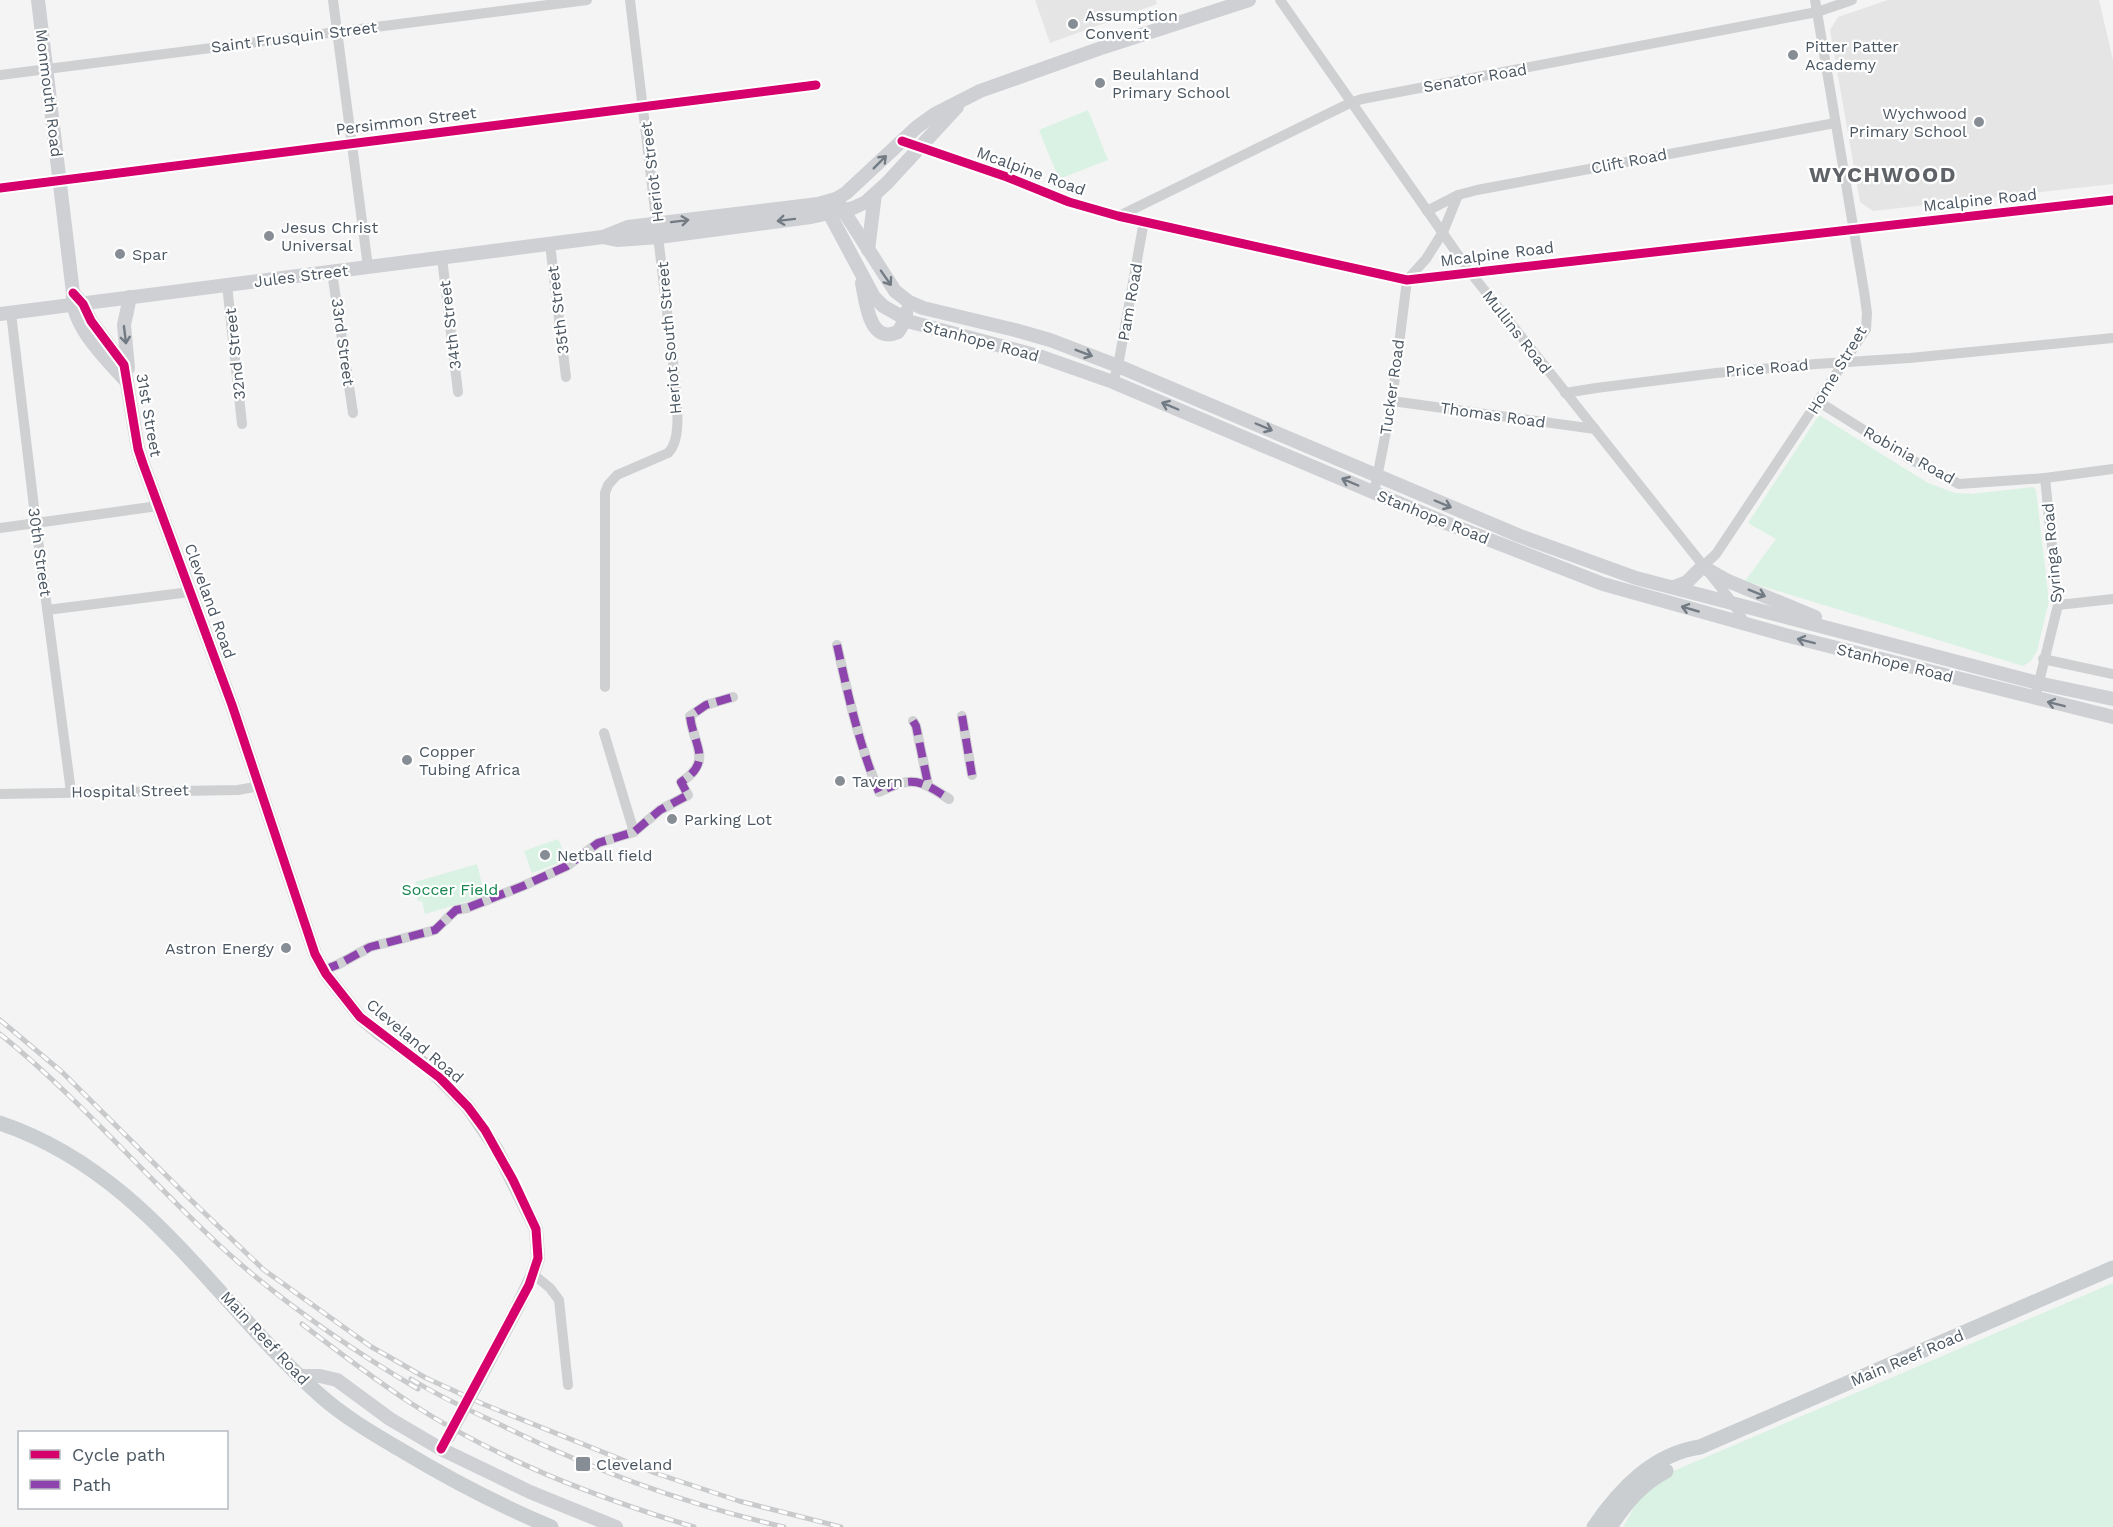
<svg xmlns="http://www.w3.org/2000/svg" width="2113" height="1527" font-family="'Work Sans',sans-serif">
<rect width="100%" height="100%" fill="#f4f4f4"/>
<g fill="#e6e5e6">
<polygon points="1035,0 1156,0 1157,4 1050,43"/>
<polygon points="1888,0 2099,0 2113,60 2113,184 1873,211 1860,202 1830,30 1838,17"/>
</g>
<g fill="#d9f2e3">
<polygon points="1088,110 1108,160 1059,179 1039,130"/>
<polygon points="1819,415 1928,483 1955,493 1972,494 2033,487 2036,490 2049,601 2037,651 2031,661 2023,666 1745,581 1776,539 1748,523"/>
<polygon points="558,839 567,860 532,873 524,851"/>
<polygon points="477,864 485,896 425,914 422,901 418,901 416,895 419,893 415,882"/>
<polygon points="2113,1283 2113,1527 1623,1527 1637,1502 1669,1473"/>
</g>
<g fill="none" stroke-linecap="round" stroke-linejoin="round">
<g stroke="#ced0d2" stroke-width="10">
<polyline points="333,0 368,267"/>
<polyline points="1280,0 1470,272 1733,603 1746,625"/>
<polyline points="0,75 587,0"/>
<polyline points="902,141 1007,177 1069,202 1118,216 1407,280 2113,200"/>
<polyline points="0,188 816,85"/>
<polyline points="1427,211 1458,195 1477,190 1835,123"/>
<polyline points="1119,216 1350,103 1362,99 1817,12 1852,0"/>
<polyline points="550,244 566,377"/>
<polyline points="442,258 458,392"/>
<polyline points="332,272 353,413"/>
<polyline points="227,285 242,424"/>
<polyline points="11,313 36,524 71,792"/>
<polyline points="1113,382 1118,366 1144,221"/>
<polyline points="1565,393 1596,388 1716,373 1816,364 1910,358 2113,338"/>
<polyline points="1392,401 1595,429"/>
<polyline points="1819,402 1910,459 1959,484 2045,478 2113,469"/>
<polyline points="1374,493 1392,401 1407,280 1426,259 1443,232 1458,195"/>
<polyline points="0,528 158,506"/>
<polyline points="1703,566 1716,554 1866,329 1867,313 1864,291 1815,0"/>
<polyline points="2058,605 2113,599"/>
<polyline points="47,610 190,592"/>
<path d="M 837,645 C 848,695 859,745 879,792 C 912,776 919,779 949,799"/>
<polyline points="2043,659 2113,674"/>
<path d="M 605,687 L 605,493 L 608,485 L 617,475 L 668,453 C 683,439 676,399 675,379 L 630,0"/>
<polyline points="2035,698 2058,605 2045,478"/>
<polyline points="962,716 972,775"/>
<polyline points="913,721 916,726 928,784"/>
<polyline points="604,733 634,832"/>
<polyline points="0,794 238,790 260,786"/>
<path d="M 324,970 L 339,964 L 370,947 L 435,930 L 456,910 L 467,908 L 523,886 L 567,866 L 598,843 L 634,832 L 660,810 L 688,795 L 681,782 C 714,761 693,745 690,716 L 706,705 L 733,697"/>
<polyline points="533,1274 550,1288 559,1300 568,1385"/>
</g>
<g stroke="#ced0d4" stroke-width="14">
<path d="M 38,0 L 73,293 C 70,325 106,359 127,382"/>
<polyline points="836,199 895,291 909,302 923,308 1015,330 1050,340 1118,366 1520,536 1636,578 2038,683 2113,699"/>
<polyline points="826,202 829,213 874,297 883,306 911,322 1042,357 1113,382 1446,523 1603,584 1785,635 2113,717"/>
<polyline points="603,237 617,240 659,237 811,217 853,208 866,202 887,183 957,107"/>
<polyline points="868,250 875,194"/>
<path d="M 862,283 C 866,302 869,345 898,332 L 906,319 L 906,312"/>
<polyline points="73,293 83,304 91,321 124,365 138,449 143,464 232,705 315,954 326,974 360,1017 380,1034 426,1065 468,1107 497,1150 536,1229 538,1258 533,1274 517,1308 474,1389"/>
<polyline points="0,314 603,237 628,227 818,204 836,199 846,193 917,127 935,114 980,91 1104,47 1249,0"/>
<polyline points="128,368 124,325 130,297"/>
<polyline points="1705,568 1728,581 1815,617"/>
<polyline points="1674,587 1687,582 1703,566"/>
<polyline points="299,1376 320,1376 337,1380 390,1419 441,1449 530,1492 616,1527"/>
</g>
<g stroke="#caced1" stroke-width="15">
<path d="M 0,1123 C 145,1172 213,1301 322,1397 C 346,1418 374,1434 401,1450 C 449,1479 499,1505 551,1527"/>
<path d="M 1594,1527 C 1620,1489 1653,1454 1700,1447 L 2113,1268"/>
<path d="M 1610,1527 C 1625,1504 1641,1484 1666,1471"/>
</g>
<defs>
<g id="rail">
<polyline points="0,1020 62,1072 194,1203 264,1270 370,1346 426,1378 483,1404 655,1473 739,1501 841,1527"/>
<path d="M 0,1034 C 79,1098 145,1176 219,1245 C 280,1301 347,1347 418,1389"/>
<path d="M 302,1324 C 337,1351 373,1378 409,1402 C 496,1459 595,1497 694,1527"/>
<path d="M 411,1379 C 440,1397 471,1411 501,1425 C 592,1470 685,1504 784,1527"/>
</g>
</defs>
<use href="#rail" stroke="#c9cacc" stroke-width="5"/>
<use href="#rail" stroke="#fff" stroke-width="3" stroke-dasharray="9" stroke-linecap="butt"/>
<polyline stroke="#ced0d4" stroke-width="14" points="448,1437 474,1389"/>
<g stroke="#8e44ad" stroke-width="8" stroke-dasharray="15 8" stroke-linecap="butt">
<path d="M 837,645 C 848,695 859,745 879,792 C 912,776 919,779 949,799"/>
<polyline points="962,716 972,775"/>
<polyline points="913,721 916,726 928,784"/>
<path d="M 324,970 L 339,964 L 370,947 L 435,930 L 456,910 L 467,908 L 523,886 L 567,866 L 598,843 L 634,832 L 660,810 L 688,795 L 681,782 C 714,761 693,745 690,716 L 706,705 L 733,697"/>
</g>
<defs>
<g id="cycleway">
<polyline points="902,141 1007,177 1069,202 1118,216 1407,280 2113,200"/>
<polyline points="0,188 816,85"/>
<polyline points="73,293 83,304 91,321 124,365 138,449 143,464 232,705 315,954 326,974 360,1017 440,1078 468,1107 485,1130 513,1180 536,1229 538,1258 529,1285 441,1449"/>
</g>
</defs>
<use href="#cycleway" stroke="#fff" stroke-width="13"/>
<use href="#cycleway" stroke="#d6006c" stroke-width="9"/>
</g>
<defs><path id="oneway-shaft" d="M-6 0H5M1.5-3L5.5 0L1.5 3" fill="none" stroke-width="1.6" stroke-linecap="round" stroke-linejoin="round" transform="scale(1.5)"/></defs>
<g stroke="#727b84">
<use href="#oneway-shaft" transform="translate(880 162) rotate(-45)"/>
<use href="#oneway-shaft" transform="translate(786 220) rotate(173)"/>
<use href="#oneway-shaft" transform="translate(680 221) rotate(-7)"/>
<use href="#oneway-shaft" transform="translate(886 278) rotate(55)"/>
<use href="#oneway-shaft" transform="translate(125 335) rotate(83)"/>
<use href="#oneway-shaft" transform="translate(1084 353) rotate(21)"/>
<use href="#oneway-shaft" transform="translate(1170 406) rotate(-157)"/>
<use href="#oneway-shaft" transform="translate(1264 427) rotate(23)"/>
<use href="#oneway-shaft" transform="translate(1350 482) rotate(-157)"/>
<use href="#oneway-shaft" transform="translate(1443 504) rotate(23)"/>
<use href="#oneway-shaft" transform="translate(1757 593) rotate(22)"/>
<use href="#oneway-shaft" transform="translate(1690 609) rotate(-164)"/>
<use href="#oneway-shaft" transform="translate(1806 641) rotate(-166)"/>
<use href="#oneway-shaft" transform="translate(2056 704) rotate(-166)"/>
</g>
<g fill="#868d94" stroke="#fff" stroke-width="2">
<circle cx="1073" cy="24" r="6"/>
<circle cx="1793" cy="55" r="6"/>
<circle cx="1100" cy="83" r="6"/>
<circle cx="1979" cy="122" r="6"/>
<circle cx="269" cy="236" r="6"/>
<circle cx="120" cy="254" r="6"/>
<circle cx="407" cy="760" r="6"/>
<circle cx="840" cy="781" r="6"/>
<circle cx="672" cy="819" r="6"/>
<circle cx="545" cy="855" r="6"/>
<circle cx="286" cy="948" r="6"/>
<rect x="575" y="1456" width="16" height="16" rx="3"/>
</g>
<g text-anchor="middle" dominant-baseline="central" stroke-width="4.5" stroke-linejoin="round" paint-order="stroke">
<g font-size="16" fill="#4a5661" stroke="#fff" text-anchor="start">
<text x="1085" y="15">Assumption<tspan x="1085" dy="18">Convent</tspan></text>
<text x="1805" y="46">Pitter Patter<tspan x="1805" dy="18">Academy</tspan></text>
<text x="1112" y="74">Beulahland<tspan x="1112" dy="18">Primary School</tspan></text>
<text x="1967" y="113" text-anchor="end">Wychwood<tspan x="1967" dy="18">Primary School</tspan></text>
<text x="281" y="227">Jesus Christ<tspan x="281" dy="18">Universal</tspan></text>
<text x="132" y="254">Spar</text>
<text x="419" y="751">Copper<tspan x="419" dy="18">Tubing Africa</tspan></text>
<text x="852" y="781">Tavern</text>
<text x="684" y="819">Parking Lot</text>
<text x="557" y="855">Netball field</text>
<text x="274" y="948" text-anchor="end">Astron Energy</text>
<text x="596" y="1464">Cleveland</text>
</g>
<g font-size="16" fill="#4a5661" stroke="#fff">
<text transform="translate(294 37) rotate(-7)">Saint Frusquin Street</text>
<text transform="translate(1475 78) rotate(-10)">Senator Road</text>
<text transform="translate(49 93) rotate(83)">Monmouth Road</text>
<text transform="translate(406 121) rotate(-7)">Persimmon Street</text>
<text transform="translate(1629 161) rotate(-11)">Clift Road</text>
<text transform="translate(1031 171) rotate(20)">Mcalpine Road</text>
<text transform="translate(652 172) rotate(-97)">Heriot Street</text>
<text transform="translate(1980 200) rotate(-6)">Mcalpine Road</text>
<text transform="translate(1497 254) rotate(-7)">Mcalpine Road</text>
<text transform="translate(301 276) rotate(-7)">Jules Street</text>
<text transform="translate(1130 302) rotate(-80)">Pam Road</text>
<text transform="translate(558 310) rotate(-97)">35th Street</text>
<text transform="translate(450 325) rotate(-97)">34th Street</text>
<text transform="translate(1517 332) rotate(52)">Mullins Road</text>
<text transform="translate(669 338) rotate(-95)">Heriot South Street</text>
<text transform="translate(981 341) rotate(15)">Stanhope Road</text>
<text transform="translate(343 342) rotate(82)">33rd Street</text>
<text transform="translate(235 354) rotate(-96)">32nd Street</text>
<text transform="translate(1767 368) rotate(-5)">Price Road</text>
<text transform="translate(1837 370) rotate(-59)">Home Street</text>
<text transform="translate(1392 387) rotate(-82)">Tucker Road</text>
<text transform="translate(149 415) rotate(80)">31st Street</text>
<text transform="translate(1493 415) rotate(8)">Thomas Road</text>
<text transform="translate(1909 455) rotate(29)">Robinia Road</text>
<text transform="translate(1433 517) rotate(22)">Stanhope Road</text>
<text transform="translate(40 552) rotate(82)">30th Street</text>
<text transform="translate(2052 553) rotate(-95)">Syringa Road</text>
<text transform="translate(210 601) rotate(70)">Cleveland Road</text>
<text transform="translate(1895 663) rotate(14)">Stanhope Road</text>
<text transform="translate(130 791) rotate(-1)">Hospital Street</text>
<text transform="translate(415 1041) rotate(40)">Cleveland Road</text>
<text transform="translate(265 1338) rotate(47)">Main Reef Road</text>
<text transform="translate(1907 1358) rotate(-23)">Main Reef Road</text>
</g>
<g font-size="16" fill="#17864f" stroke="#fff">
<text x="450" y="889">Soccer Field</text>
</g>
<g font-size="22" font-weight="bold" letter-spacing="1.5" fill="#5f6368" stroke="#fff">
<text x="1883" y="174">WYCHWOOD</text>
</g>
</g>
<rect x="18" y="1431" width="210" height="78" fill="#ffffff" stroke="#b7bbc0" stroke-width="1.5"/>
<rect x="30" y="1450" width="30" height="9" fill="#d6006c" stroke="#b7bbc0" stroke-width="1.5"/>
<text x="72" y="1461" font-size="18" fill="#4a5661">Cycle path</text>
<rect x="30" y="1480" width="30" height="9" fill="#8e44ad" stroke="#b7bbc0" stroke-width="1.5"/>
<text x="72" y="1491" font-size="18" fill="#4a5661">Path</text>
</svg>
